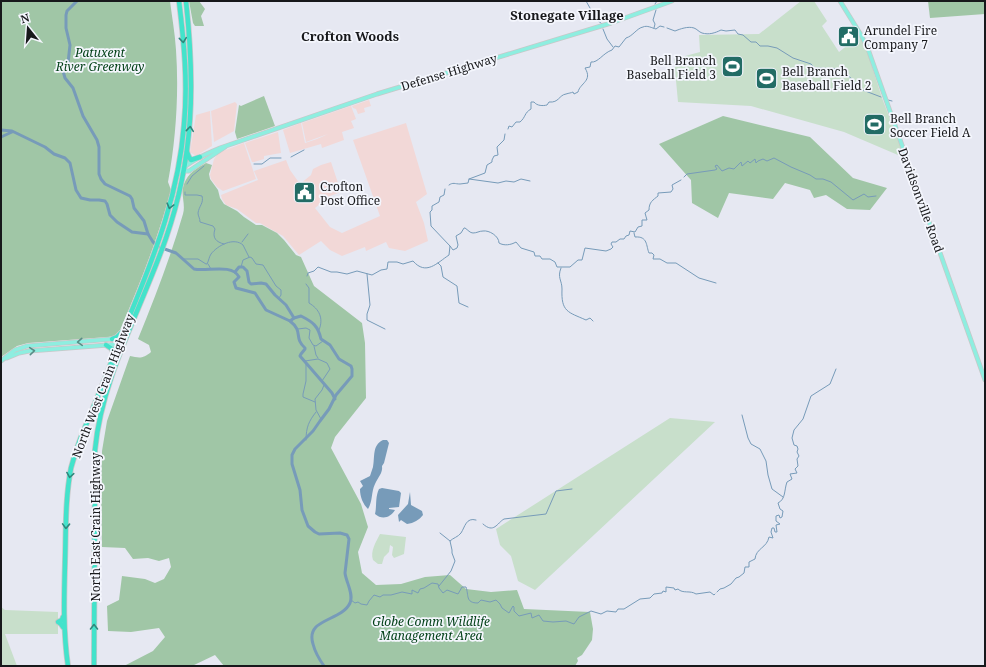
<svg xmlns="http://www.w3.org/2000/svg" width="986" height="667" font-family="'Noto Serif',serif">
<rect width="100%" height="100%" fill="#e6e8f2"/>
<g fill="#f2d8d7">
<polygon points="369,100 371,106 364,108 365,112 358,114 356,109 353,108 352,106"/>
<polygon points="235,102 237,104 234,131 214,142 211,111"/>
<polygon points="351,106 356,119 351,121 354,128 342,132 344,140 322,148 321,144 290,153 283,130 301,123 305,143 317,139 328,134 306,142 302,123"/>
<polygon points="210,111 212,146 196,156 190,152 196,115"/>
<polygon points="406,123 427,194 416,202 424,223 428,241 405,251 389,248 386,242 366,251 365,247 342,256 330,250 321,241 299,255 283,236 260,223 256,223 237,209 226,205 222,199 221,195 258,180 254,171 286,160 290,170 300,184 311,175 313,169 321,165 331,162 341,192 330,196 315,208 330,227 342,233 380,216 353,140"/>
<polygon points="278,132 281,153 264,156 264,159 254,162 252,162 245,143"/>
<polygon points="244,143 256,179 223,191 217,187 211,179 210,175 214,159 218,154 223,151"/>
</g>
<g fill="#c8dfcb">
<polygon points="801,1 814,1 827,21 822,26 839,52 860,35 868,54 882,98 905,158 844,132 751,106 678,102 674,59 700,52 699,35 759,34"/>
<polygon points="670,418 715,422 535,590 518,581 511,556 500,545 496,529"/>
<path d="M 380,534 L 406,537 L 404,554 L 394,558 L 392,555 L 393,547 L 390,545 L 389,552 L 384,557 L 382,564 L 378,564 L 373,560 C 370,551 376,542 380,534 Z"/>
<polygon points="1,607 5,610 58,612 58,634 5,634 17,666 1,666"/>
</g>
<g fill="#a0c6a6">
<path d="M 1,1 L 170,1 C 172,17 175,34 176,50 C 179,93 176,139 168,182 L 171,190 C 158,238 140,284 120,330 L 114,336 L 108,337 L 28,343 L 17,346 L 1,357 L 1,23 L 2,21 L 1,20 Z"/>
<polygon points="189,1 199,1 205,9 201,16 204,26 195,26 193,23"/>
<polygon points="928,1 985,1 985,14 930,18"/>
<polygon points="264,96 275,126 237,139 235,132 239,105 241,106"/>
<polygon points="723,116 810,137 853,178 887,188 870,210 847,209 826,195 814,198 810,190 785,183 773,199 729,193 718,218 692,203 691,180 659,144"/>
<path d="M 206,163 L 212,165 L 209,174 L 210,179 L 218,190 L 220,198 L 224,204 L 237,211 L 244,217 L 256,225 L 262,225 L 277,233 L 284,240 L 296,255 L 301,257 L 314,286 L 362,323 L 365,343 L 366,398 L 335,437 L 331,448 L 361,504 L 368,527 L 358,552 L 362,573 L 376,585 L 401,584 L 425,577 L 450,575 L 466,589 L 491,592 L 517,590 L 524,609 L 590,612 L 593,629 L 592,640 L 582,655 L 577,658 L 578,661 L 575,666 L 224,666 L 215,655 L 192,666 L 124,666 L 153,651 L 165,637 L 159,628 L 131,632 L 108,631 L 107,606 L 119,600 L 122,576 L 145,579 L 155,583 L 164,579 L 171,567 L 169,558 L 159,561 L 148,558 L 133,559 L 125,548 L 102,547 L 101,491 L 102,451 L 107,421 L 130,356 C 139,358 143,359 151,352 L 149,345 L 138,339 C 155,297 171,256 183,214 C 186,204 180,194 184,184 C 188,173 197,168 206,163 Z"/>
</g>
<g fill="#779bb9">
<path d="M 383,440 L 387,440 L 389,443 L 384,463 L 382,466 C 383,473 378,477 375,484 C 371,492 373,501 368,509 C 363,504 360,497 360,489 L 363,486 L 360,481 L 370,476 C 371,473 372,470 373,467 C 375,457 372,445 383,440 Z"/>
<path d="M 382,488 L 399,491 L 401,493 L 399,507 L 389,508 L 389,509 L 395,510 C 390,518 382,520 375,514 C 377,506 375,497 379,489 Z"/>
<path d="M 410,492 L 411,505 L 422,511 L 423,515 C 419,520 414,523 407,524 L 401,520 L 399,522 L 398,515 L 408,504 Z"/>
</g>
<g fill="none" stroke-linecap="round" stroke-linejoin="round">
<g stroke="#779bb9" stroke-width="1">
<polyline points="586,1 590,8 591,15 602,24"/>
<polyline points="655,4 657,1"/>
<polyline points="654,28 655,24 653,20 656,10"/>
<path d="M 667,28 L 675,31 C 680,29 688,26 694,28 C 697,29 699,32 702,33 C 709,35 715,33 721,30 L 726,31 L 735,30 L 738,34 L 743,35 L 751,42 L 756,42 L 760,46 L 768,46 L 777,48 L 793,58 L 811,64 L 815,68 L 843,69 L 860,89 L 881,97"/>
<polyline points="603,29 607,39 613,47"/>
<polyline points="888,100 892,101"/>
<path d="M 508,129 L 509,126 L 512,127 L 516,122 L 520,122 C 526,117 524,113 531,109 L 531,102 L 534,102 C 537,106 543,106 547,105 L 549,102 C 559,103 559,95 566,94 C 569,93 571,93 573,92 L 574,94 L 578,92 C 580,83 593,81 585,68 L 590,67 L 591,62 C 598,63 603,53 612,50 L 615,46 L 619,47 L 626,38 C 633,36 637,28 643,27 C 647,25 652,28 656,29 L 660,26 L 664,27"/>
<polyline points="291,157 304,150"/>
<polyline points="254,164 262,164 270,158 281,158"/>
<polyline points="684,177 687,174 715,170 717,169 715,166 717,165 722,171 729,168 734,169 741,162 742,166 748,161 750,163 755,159 756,163 758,161 763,159 767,161 774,158 791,167 810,175 816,179 823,179 831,182 853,200 864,194 868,197 876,196"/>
<polyline points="469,179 498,183 506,181 514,182 521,179 530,181"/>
<polyline points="187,184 192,176 204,166"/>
<path d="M 449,185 C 453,182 455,184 460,184 C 463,184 465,183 468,183 L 469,179 L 485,173 L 487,165 L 492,162 L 492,160 L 494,156 L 498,155 L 497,147 L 504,140 L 505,134"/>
<path d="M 185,192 L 185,195 L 197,195 L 202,196 C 204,203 199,206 198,213 C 198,216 200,218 200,222 L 213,226 L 215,229 C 212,238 216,242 224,244"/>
<path d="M 634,233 L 635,237 C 648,236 646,246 649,253 L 652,253 L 654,255 L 653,259 L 660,259 L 667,263 L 676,263 L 699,278 L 716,283"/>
<polyline points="242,242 248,234"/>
<path d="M 450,246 L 453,250 L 457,248 L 458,245 L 456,236 L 461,233 L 464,228 L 465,228 C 468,230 470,233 473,233 C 477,233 479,231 483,231 C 489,230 499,236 499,243 C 504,246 511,245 516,242 L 521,248 L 534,252 L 535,256 L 540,256 L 542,259 L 550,259 L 555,262 L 557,267 L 570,267 L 578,260 L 582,260 L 585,248 L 606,251 L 611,249 L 613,247 L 611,244 L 612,242 L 616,242 L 620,239 L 624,239 L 626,236 L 629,235 L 630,231 L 635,232 L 638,227 L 642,226 L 642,220 L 647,220 L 645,213 L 649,210 C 649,202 653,200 658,196 L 658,193 L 671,192 L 673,189 L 672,185 L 681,180"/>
<path d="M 184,259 L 198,259 L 206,264 L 207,264 C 209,260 209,257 211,254 C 218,245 234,237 243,245 L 249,257"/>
<polyline points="438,263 441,266 443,277 457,286 459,303 468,307"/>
<polyline points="208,264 211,269"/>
<polyline points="241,267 243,260 250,257 252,258 256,264 263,265 276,286 281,290 281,295 279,298"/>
<path d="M 561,268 C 557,278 562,280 562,289 C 561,312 568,312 586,320 L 590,318 L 593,321"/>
<polyline points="367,274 370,305 367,314 367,320 385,329"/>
<path d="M 307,276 L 308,273 L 314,271 L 318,267 L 331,272 L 337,272 L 347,274 L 357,271 L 372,275 L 381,270 L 387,269 L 388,262 L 397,262 L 403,264 L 413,261 C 426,276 437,263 449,255 L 450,246 L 431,226 L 430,212 L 432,210 L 432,206 L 439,202 L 440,197 L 444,195 L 445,189"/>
<path d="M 306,284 L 309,288 L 309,303 C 319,309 324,318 319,330"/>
<polyline points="298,329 306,328 310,330 309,338 313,345 316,346 323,341"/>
<polyline points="314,346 316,355 318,358"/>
<polyline points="305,361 318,359 327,363 330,369 322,381"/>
<polyline points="306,364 306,381 303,394 303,397 315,402"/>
<polyline points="742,415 748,438 751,444 760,449 766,461 768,475 772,489 783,497"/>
<polyline points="321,419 316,410 315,399 322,390 324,385"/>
<path d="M 306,440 C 306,427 309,421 316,412"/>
<path d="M 483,524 C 494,534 497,523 504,519 L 546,514 L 556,491 L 572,489"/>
<polyline points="440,533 450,541"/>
<path d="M 439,586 L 451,571 L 455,561 L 452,553 L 452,550 L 450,541 C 453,538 458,537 461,533 C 465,527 466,517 476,520"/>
<path d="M 717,592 L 720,589 L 724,588 L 731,584 L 736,578 L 739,577 L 744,573 L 745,567 L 749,567 L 749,562 L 755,559 C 756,548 767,548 769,537 L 773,538 L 771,532 L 772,528 L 774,528 L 775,532 L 777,532 L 776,525 L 780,524 L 776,521 L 776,516 L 779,515 L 780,518 L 782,517 L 783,511 L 780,509 L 778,503 C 786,499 784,490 787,482 L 792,479 L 790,474 L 797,473 L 795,469 L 798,466 L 797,459 L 799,456 L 797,452 L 798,449 L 797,446 L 794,445 L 792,438 L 794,430 L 803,419 L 811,396 L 830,384 L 836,369"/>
<path d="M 351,600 L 355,603 L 358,602 L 361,604 L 367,605 L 369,601 L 374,595 L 380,597 L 383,595 L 391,595 L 402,592 L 412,594 L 412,590 L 418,593 L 420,589 L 424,588 L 432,583 L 438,584 L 439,588 L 443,593 L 447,590 L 458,594 L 462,587 L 466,587 C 469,595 465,603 478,603 L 481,600 L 490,602 L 496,600 L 500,604 L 502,608 L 509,613 L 513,606 L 514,607 L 514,611 L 519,616 L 531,613 L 532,618 L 539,615 L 543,621 L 553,622 L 566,621 L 574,624 L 579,617 L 591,611 L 601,614 L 607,611 L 616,612 L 618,609 L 624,609 L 640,599 L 650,598 L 654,594 L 662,593 L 663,591 L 666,592 L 666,587 L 674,588 L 675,590 L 678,589 C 683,594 690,590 696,594 L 710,592 L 714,595 L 715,594"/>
</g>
<g stroke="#779bb9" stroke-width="3">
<path d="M 77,1 L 67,11 L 66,15 L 66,28 L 70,45 L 68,63 L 63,71 L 65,78 L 73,88 L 83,116 L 97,140 L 99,147 L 99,174 L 101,179 L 105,184 L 130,196 L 132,199 L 134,208 L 144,221 L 148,234 L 153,242 L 159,247 L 176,253 L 194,269 C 206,272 232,263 239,277 L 234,282 L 236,288 L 255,293 L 266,310 L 290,321 L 294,318 L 301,316 C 313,322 318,326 321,339 L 330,345 L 339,359 L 351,366 L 352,369 L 352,376 L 336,395 L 329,409 L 320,421 L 313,431 L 295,449 L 292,455 L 292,464 L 300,490 L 302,510 L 308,526 L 315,532 L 319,534 L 340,533 L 347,535 L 349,539 L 345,573 C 346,582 354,594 350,603 C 341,622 305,618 313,644 C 315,652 319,659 324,666"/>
<polyline points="1,130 12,131 45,147 54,154 65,158 70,163 76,190 81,198 90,200 99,200 105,201 107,204 110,215 117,222 132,232 148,234"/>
<polyline points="1,137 12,132"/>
<polyline points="235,272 239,267 243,267 247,271 249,282 251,284 261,283 266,284 275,295 286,305 294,318"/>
<path d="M 290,321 C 304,332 293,337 305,348 L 305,349 L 301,354 L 300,356 L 332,393 L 335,399"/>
</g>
<defs>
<g id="major">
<polyline points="840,1 861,35 868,49 985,380"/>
<polyline points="184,171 189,171 225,147"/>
<path d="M 177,175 C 184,163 208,153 220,148 L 377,94 L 611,23 L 672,1"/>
<polyline points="7,358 19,353 29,351 121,344"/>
<polyline points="1,361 15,350 27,346 112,339 122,342"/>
</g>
<g id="highway">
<polyline points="187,152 189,157 191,160 200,157"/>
<polyline points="112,339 117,337 122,332"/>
<polyline points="106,345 112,349 113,356"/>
<polyline points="63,617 62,620 58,622 61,624 63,627"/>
<path d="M 68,666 C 63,631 64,597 65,562 C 66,531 65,499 71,468 C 75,453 80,439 86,425 C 102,387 117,348 132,310 C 157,249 179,191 184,125 C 188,83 184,42 179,1"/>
<path d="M 94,666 L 95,450 C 102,375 142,308 166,238 C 194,157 195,85 186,1"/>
</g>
</defs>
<use href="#major" stroke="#c7c8c8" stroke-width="5"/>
<use href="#highway" stroke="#c7c8c8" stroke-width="6"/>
<use href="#major" stroke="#8eeee0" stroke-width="3.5"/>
<use href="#highway" stroke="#43e3cb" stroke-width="4.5"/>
</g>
<defs><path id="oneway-chevron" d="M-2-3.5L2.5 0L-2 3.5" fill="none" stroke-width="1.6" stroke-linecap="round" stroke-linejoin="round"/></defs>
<g stroke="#2f887c">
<use href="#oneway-chevron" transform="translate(183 40) rotate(84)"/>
<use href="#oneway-chevron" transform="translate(190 129) rotate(-84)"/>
<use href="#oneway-chevron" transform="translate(170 206) rotate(105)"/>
<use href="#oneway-chevron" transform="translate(70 475) rotate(99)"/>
<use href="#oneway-chevron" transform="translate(66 526) rotate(92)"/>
<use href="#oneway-chevron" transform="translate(94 627) rotate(-90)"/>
</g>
<g stroke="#588e87">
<use href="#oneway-chevron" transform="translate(80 342) rotate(176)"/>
<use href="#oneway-chevron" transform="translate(32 351) rotate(-5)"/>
</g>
<defs>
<symbol id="civic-square" viewBox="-11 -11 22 22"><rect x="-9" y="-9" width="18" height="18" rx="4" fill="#226c65" stroke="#f4f6fd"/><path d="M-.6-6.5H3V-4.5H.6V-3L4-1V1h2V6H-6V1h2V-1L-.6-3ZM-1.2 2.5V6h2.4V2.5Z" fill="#fff"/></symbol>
<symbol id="stadium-square" viewBox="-11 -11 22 22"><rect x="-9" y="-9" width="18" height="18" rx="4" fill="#226c65" stroke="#f4f6fd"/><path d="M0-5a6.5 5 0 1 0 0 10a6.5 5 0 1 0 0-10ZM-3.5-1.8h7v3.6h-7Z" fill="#fff"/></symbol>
</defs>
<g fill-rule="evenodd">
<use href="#civic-square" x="836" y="24" width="25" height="25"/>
<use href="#stadium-square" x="720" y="54" width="25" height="25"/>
<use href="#stadium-square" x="754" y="66" width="25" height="25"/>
<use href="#stadium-square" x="862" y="112" width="25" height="25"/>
<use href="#civic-square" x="292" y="180" width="25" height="25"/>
</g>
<g text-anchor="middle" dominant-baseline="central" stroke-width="3.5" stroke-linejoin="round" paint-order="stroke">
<g font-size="12" fill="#17181b" stroke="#f4f6fd" text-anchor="start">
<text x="864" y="30">Arundel Fire<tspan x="864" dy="14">Company 7</tspan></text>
<text x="716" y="60" text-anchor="end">Bell Branch<tspan x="716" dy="14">Baseball Field 3</tspan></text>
<text x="782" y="71">Bell Branch<tspan x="782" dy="14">Baseball Field 2</tspan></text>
<text x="890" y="118">Bell Branch<tspan x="890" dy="14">Soccer Field A</tspan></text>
<text x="320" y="186">Crofton<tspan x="320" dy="14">Post Office</tspan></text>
</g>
<g font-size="12" font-style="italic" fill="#034118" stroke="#f4f6fd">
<text x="100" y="52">Patuxent<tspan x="100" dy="14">River Greenway</tspan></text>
<text x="431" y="621">Globe Comm Wildlife<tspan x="431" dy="14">Management Area</tspan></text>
</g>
<g font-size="12" fill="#17181b" stroke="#f4f6fd">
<text transform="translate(449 72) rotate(-17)">Defense Highway</text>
<text transform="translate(921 200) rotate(70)">Davidsonville Road</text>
<text transform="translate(103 386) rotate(-69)">North West Crain Highway</text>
<text transform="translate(95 527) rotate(-90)">North East Crain Highway</text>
</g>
<g font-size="13" font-weight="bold" fill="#17181b" stroke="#f4f6fd">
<text x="567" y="15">Stonegate Village</text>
<text x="350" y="36">Crofton Woods</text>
</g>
</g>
<rect width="986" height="667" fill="none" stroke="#17181b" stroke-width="4"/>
<g transform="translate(28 28) rotate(343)" stroke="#f4f6fd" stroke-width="3" paint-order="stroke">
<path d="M0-3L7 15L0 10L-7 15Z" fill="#17181b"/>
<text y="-6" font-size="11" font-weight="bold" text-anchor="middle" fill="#17181b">N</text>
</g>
</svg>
